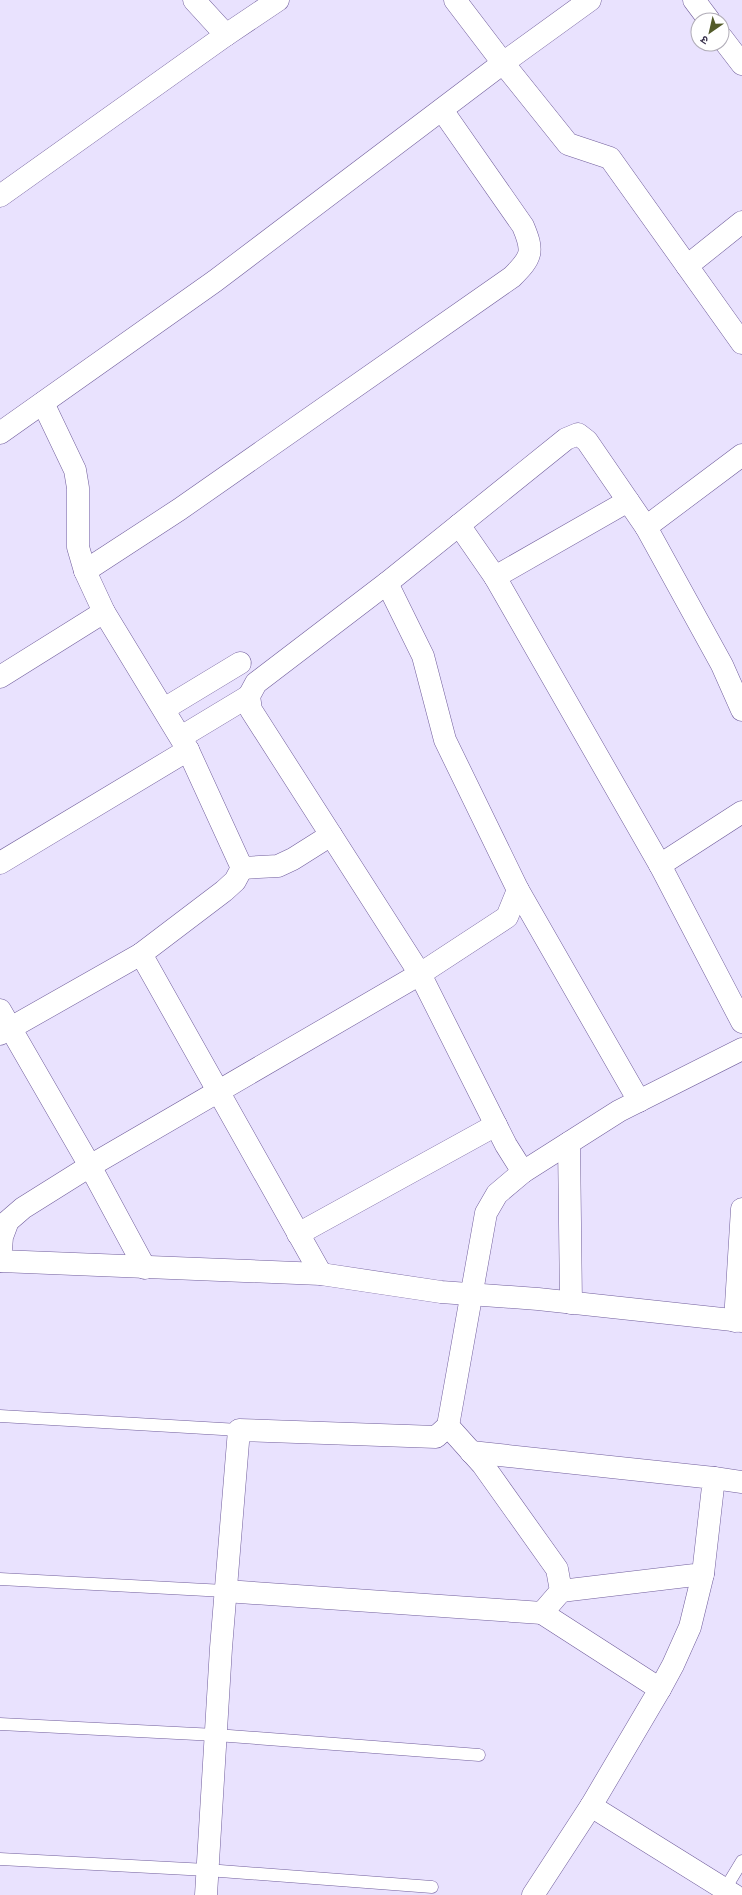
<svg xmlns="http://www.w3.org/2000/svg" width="742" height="1895" font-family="Raleway,'Noto Sans Devanagari',sans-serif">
<rect width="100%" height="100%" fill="#e9e2fe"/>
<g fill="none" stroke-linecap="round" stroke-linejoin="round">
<defs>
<g id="service">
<polyline points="0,1416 239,1430"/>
<polyline points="0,1579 225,1591"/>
<polyline points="0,1724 216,1735 479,1755"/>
<polyline points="0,1859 207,1870 432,1887"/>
<polyline points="722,1894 742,1861"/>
</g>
<g id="minor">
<polyline points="590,0 503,63 568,144 610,158 742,343"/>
<polyline points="226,35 278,0"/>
<polyline points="0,196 226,35 194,0"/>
<polyline points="687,266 742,222"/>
<polyline points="43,403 75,470 78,488 78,547 85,571 104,612"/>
<polyline points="0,433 215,281 503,63 455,0"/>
<polyline points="742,455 646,527 722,665 742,710"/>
<polyline points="459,525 495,577 660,865 742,812"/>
<polyline points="646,527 587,441 578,434 566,439 387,583 256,683 249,696 251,710 420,974 506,1145 523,1172 619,1111 742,1049"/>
<path d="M 85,571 L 180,509 L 512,277 C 532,257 534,252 523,226 L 442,110"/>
<polyline points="495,577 628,501"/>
<polyline points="0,677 104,612 188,750 242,868 235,881 224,891 141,954 321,1274"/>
<polyline points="164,709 240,663"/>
<polyline points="181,737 249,696"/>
<polyline points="0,863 188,750"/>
<polyline points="660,865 742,1022"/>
<polyline points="242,868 278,866 293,859 331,835"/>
<polyline points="518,890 639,1101"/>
<polyline points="0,1010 90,1166 145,1268"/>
<polyline points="0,1034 141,954"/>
<polyline points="569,1143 571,1303"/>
<polyline points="298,1234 496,1125"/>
<polyline points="0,1261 2,1237 8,1221 23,1208 90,1166 420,974 507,917 518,890 445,740 423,656 387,583"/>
<polyline points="735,1321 742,1209"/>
<polyline points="471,1452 714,1478 703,1574 561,1591"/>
<polyline points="714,1478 742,1482"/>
<polyline points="225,1591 542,1613 561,1591 557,1569 483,1465 448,1426"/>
<polyline points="542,1613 660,1689 591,1806 734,1895"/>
<polyline points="660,1689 673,1665 690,1627 703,1574"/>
<polyline points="206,1895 221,1648 239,1430 436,1437 448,1426 486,1213 497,1194 523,1172"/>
<polyline points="533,1895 591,1806"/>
</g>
<g id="tertiary">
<polyline points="694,0 709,20"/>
<polyline points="722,38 742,64"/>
<polyline points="0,1261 321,1274 441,1292 538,1299 742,1321"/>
</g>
</defs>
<use href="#service" stroke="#715e9c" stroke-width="13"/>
<use href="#minor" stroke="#715e9c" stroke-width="23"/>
<use href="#tertiary" stroke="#715e9c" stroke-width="23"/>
<use href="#service" stroke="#fff" stroke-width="12"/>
<use href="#minor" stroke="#fff" stroke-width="22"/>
<use href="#tertiary" stroke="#fff" stroke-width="22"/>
</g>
<g transform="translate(710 32) rotate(214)"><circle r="19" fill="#ffffff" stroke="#b1adb8"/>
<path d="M0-3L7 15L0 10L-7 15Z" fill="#535b2a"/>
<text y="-6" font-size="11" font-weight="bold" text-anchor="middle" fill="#3b334e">उ</text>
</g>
</svg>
